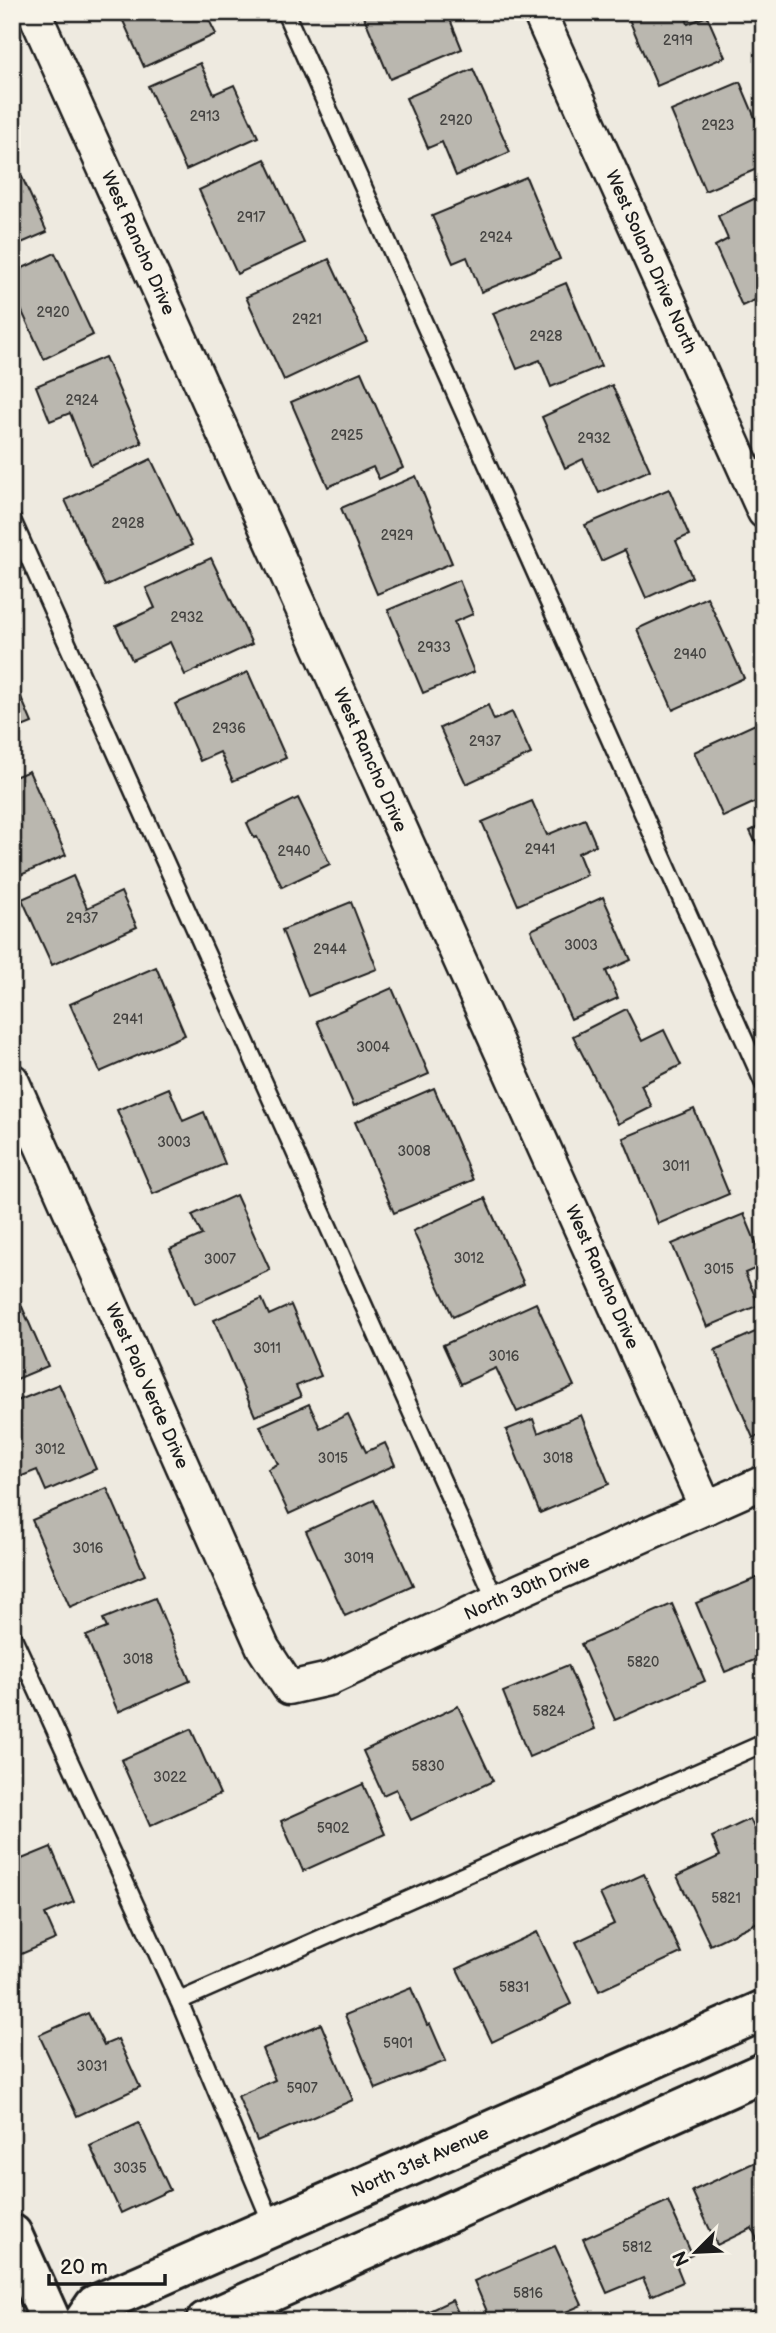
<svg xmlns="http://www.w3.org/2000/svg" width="776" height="2333" font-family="'Balsamiq Sans',sans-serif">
<rect width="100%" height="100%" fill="#eeeae0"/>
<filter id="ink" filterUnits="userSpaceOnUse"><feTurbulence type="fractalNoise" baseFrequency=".0143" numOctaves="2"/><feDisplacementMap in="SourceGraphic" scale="14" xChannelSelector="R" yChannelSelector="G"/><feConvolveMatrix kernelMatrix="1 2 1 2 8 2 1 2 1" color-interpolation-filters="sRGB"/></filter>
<g filter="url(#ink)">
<g fill="#bab7af" stroke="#1c1c1c" stroke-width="2">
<polygon points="119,12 205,12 216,34 144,67"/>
<polygon points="362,12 447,12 462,49 390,79"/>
<polygon points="626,12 684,12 688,24 707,16 725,57 657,86"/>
<polygon points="200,63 214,94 234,85 258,137 186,170 148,86"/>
<polygon points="473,69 510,152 456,176 442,142 428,148 406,98"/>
<polygon points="740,82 764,139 764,166 705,191 671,111"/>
<polygon points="12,155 47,232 12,247"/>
<polygon points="265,159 304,243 237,274 199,190"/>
<polygon points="526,177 560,259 481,292 467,257 453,263 432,216"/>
<polygon points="764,194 764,296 742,306 715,246 728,239 718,216"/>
<polygon points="55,253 93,335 44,359 12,290 12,273"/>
<polygon points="329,259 367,341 284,380 246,297"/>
<polygon points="566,283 601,366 551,387 540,360 517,369 493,313"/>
<polygon points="105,357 142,443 91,465 70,413 50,421 36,386"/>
<polygon points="361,372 403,468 379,479 373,467 328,487 291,402"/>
<polygon points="612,385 650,470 599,493 583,459 565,468 542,417"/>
<polygon points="151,459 192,545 105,586 65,500"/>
<polygon points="416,476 452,563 377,594 341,508"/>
<polygon points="669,489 689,535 676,541 692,577 646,598 625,550 601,561 585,525"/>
<polygon points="211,558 252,644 185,675 170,642 132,660 116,626 155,608 146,588"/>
<polygon points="459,580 473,614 454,622 474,672 423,693 388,610"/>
<polygon points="707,597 744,678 673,710 637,629"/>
<polygon points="248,672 286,758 233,781 220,752 200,761 175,704"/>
<polygon points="12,676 32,723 12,731"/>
<polygon points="488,705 494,720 512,712 531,754 466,784 440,728"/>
<polygon points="762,721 764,798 723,817 694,752"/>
<polygon points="29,771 66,855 14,878 12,778"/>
<polygon points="298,798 330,864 282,887 257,837 254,838 247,823"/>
<polygon points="532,801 547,835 585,819 596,845 578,853 587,875 518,905 482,822"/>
<polygon points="764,824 764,860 750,831"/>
<polygon points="73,876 87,908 121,892 137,927 52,965 22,899"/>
<polygon points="603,897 631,960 606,971 618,998 571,1019 531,930"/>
<polygon points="351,902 377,969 308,996 282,930"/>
<polygon points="156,967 185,1035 100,1072 70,1004"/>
<polygon points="392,988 429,1074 354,1106 317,1021"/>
<polygon points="626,1009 642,1041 664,1030 681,1065 641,1085 652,1107 618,1124 573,1036"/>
<polygon points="169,1088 183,1121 204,1112 225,1164 153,1194 117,1110"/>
<polygon points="434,1088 473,1180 394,1213 355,1122"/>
<polygon points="694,1109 729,1194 658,1224 623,1138"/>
<polygon points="236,1195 270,1270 195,1304 170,1249 202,1235 192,1215"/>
<polygon points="485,1198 524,1284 453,1317 413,1231"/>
<polygon points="744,1214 764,1262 764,1265 745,1273 759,1305 707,1327 672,1244"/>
<polygon points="12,1284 48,1366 12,1381"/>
<polygon points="262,1299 269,1315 291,1305 321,1376 296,1386 301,1397 255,1416 214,1320"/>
<polygon points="536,1303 574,1386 517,1412 496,1368 461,1384 443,1345"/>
<polygon points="764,1328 764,1433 753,1438 715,1350"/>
<polygon points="59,1384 96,1469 46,1491 37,1470 12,1480 12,1428 17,1426 12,1415 12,1403"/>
<polygon points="309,1404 320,1428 348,1414 366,1452 385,1443 395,1465 289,1514 268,1469 278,1464 260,1426"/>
<polygon points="581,1415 609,1484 540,1513 506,1430 533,1419 538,1433"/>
<polygon points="107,1488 145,1575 70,1607 32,1520"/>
<polygon points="374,1500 413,1585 345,1616 306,1531"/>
<polygon points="764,1575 764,1656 725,1672 696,1603"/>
<polygon points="155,1598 190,1681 118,1712 86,1636 107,1628 103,1619"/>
<polygon points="672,1604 705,1681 615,1720 581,1644"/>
<polygon points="568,1665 595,1729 529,1757 503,1692"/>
<polygon points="458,1706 493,1781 411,1820 396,1789 383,1795 363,1751"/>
<polygon points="191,1729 220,1794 150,1826 121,1760"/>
<polygon points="363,1784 385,1834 303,1871 281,1821"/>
<polygon points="750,1819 764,1848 764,1919 710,1945 677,1876 720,1856 712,1837"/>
<polygon points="51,1847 74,1902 45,1914 56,1939 12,1958 12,1863"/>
<polygon points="644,1874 681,1953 599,1991 576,1942 614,1924 600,1894"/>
<polygon points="537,1932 571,2004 492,2042 457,1969"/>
<polygon points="411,1988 427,2025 430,2024 446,2061 376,2089 345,2015"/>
<polygon points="88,2013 104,2045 118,2039 140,2087 77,2116 39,2035"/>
<polygon points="321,2024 353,2100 257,2141 238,2096 275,2080 262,2049"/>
<polygon points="139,2123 170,2190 121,2213 90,2146"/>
<polygon points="764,2158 764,2242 759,2244 752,2228 717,2245 692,2191"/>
<polygon points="668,2201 692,2255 675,2262 683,2282 651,2296 643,2278 607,2293 583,2239"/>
<polygon points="555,2246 582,2305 545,2321 491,2321 474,2281"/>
<polygon points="452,2300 462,2321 408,2321"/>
</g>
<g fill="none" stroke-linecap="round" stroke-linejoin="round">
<defs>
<g id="service">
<polyline points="285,12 764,1084"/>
<polyline points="12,520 496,1601"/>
<polyline points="12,1635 179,2001 273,2226"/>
<polyline points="179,2001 764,1743"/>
<polyline points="756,2321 764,2317"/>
</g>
<g id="minor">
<polyline points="34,12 706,1508"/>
<polyline points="539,12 764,512"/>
<polyline points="12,1080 263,1648 289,1688 329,1679 496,1601 764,1482"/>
</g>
<g id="tertiary">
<polyline points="84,2321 95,2305 764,2010"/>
<polyline points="206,2321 764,2072"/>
</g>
<polyline id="secondary" points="12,2234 51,2321"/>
</defs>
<use href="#service" stroke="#1c1c1c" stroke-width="21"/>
<use href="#minor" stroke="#1c1c1c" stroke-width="37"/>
<use href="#tertiary" stroke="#1c1c1c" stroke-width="44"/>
<use href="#secondary" stroke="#1c1c1c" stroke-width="44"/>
<use href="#service" stroke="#f7f3e8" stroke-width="16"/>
<use href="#minor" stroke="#f7f3e8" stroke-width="32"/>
<use href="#tertiary" stroke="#f7f3e8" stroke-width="38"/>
<use href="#secondary" stroke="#f7f3e8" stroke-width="38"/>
</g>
</g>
<g text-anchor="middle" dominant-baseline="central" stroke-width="6" stroke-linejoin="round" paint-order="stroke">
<g font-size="14" fill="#444341">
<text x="678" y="40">2919</text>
<text x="205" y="116">2913</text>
<text x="456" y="120">2920</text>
<text x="718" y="125">2923</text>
<text x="251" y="217">2917</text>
<text x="496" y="237">2924</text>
<text x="53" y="312">2920</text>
<text x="307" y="319">2921</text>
<text x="546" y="336">2928</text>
<text x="82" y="400">2924</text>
<text x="347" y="435">2925</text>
<text x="594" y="438">2932</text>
<text x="128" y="523">2928</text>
<text x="397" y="535">2929</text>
<text x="187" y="617">2932</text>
<text x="434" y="647">2933</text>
<text x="690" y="654">2940</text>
<text x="229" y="728">2936</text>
<text x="485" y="741">2937</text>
<text x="540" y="849">2941</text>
<text x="294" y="851">2940</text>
<text x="82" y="918">2937</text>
<text x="581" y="945">3003</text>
<text x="330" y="949">2944</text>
<text x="128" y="1019">2941</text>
<text x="373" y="1047">3004</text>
<text x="174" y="1142">3003</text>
<text x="414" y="1151">3008</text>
<text x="676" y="1166">3011</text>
<text x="469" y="1258">3012</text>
<text x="220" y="1259">3007</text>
<text x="719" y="1269">3015</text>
<text x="267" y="1348">3011</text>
<text x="504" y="1356">3016</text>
<text x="50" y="1449">3012</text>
<text x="333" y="1458">3015</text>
<text x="558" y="1458">3018</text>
<text x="88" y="1548">3016</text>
<text x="359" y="1558">3019</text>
<text x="138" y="1659">3018</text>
<text x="643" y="1662">5820</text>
<text x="549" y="1711">5824</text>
<text x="428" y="1766">5830</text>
<text x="170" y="1777">3022</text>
<text x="333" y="1828">5902</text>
<text x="726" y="1898">5821</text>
<text x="514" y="1987">5831</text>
<text x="398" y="2043">5901</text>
<text x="92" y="2066">3031</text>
<text x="302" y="2088">5907</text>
<text x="130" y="2168">3035</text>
<text x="637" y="2247">5812</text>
<text x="528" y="2293">5816</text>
</g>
<g font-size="18" fill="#1c1c1c" stroke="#f7f3e8">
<text transform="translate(138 243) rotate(66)">West Rancho Drive</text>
<text transform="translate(651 262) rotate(66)">West Solano Drive North</text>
<text transform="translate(370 760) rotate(66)">West Rancho Drive</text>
<text transform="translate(602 1277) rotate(66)">West Rancho Drive</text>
<text transform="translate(147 1386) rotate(66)">West Palo Verde Drive</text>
<text transform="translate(527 1588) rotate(-24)">North 30th Drive</text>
<text transform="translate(420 2162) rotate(-24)">North 31st Avenue</text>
</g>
</g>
<rect width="776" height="2333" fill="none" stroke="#f7f3e8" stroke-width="42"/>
<rect x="21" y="21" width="734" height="2291" fill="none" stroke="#1c1c1c" stroke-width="2.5" filter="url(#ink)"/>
<g transform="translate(696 2252) rotate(246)" stroke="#f7f3e8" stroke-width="5" paint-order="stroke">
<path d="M0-5L12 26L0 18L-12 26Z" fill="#1c1c1c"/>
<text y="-10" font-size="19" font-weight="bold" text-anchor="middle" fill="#1c1c1c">N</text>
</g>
<path d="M49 2274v10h116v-10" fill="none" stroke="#1c1c1c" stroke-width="3.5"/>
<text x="60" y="2274" font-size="21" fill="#1c1c1c" stroke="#f7f3e8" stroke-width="5" paint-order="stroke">20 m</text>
</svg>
